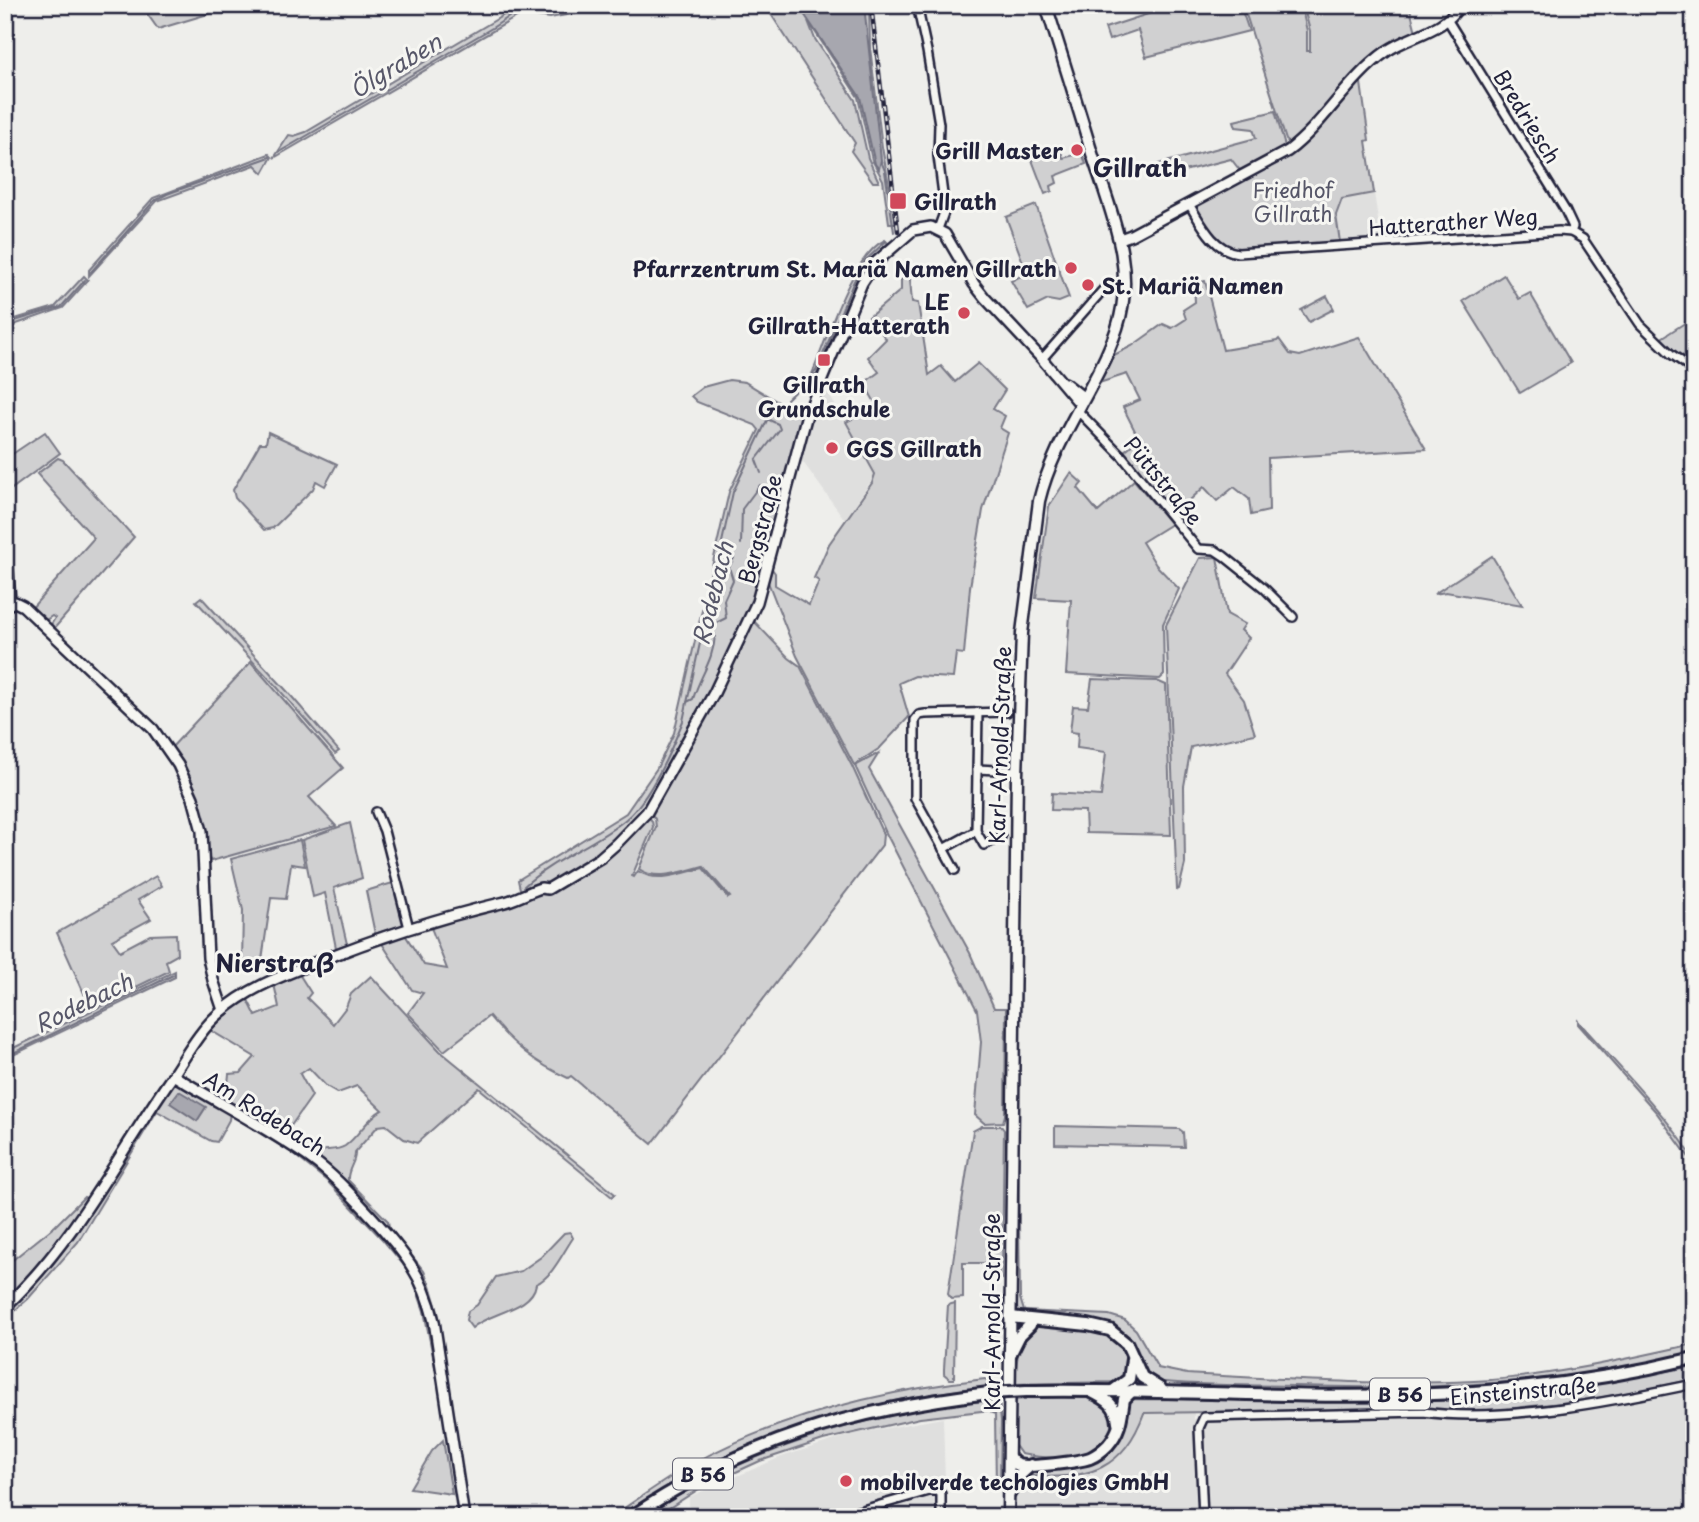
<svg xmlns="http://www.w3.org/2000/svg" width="1699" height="1522" font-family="'Playpen Sans',sans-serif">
<rect width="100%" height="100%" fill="#eeeeeb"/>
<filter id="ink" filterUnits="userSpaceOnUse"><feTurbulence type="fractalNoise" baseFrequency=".0143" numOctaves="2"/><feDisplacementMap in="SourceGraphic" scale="14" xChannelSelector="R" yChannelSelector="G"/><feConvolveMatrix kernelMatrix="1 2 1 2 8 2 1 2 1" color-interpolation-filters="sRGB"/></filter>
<g filter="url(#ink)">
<g fill="#dfdfde">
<polygon points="1374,193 1381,239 1340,242 1336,215 1342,199"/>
<polygon points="823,384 875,475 845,520 800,458"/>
<polygon points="1694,1387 1694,1517 1015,1517 1015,1494 1018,1484 1026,1477 1093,1472 1139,1429 1144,1413 1194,1413 1194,1419 1423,1415 1448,1418 1523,1415 1620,1403"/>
<polygon points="943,1418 945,1482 936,1485 938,1517 689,1517 689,1497 781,1457 853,1434"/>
</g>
<g fill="#d0d0d1" stroke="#797986" stroke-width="2">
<polygon points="141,5 238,5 158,29"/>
<polygon points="500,5 621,5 550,18 537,16 527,11 274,158 289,135 294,136 306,132 507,13"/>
<polygon points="765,5 869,5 870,47 882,147 896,223 889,223 883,180 872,160 858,97 808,21 815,39 855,100 868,158 879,182 873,182 851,151 855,143"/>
<polygon points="1149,5 1240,5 1249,31 1146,57 1138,30 1109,40 1105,28 1151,13"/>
<polygon points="1243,5 1301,5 1307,31 1307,51 1310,51 1310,31 1303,5 1409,5 1416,32 1401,39 1292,145 1286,140"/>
<path d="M 1358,80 L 1361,83 L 1369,140 L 1366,141 L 1374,193 L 1342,199 L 1336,215 L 1340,242 C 1315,244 1245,256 1225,246 C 1211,239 1202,220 1194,207 L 1195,203 L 1277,160 Z"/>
<polygon points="1275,111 1286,150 1242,173 1231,159 1164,176 1159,164 1256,138 1253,129 1236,127 1234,121"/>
<polygon points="1059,145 1063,158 1082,153 1086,164 1055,176 1057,183 1051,186 1052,191 1045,194 1029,152"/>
<polygon points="269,154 272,157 263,173 255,165 157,201 89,276 89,270 153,198"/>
<polygon points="1036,205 1069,298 1059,302 1048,300 1028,310 1011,281 1027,273 1006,217"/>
<path d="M 885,240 L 888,243 C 851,277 836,331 816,376 L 812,374 C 827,339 851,256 885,240 Z"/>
<polygon points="1504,275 1519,299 1530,293 1571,363 1520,393 1463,301"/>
<polygon points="84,276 88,280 63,308 5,328 5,322 55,307"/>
<polygon points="901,279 910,279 912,302 918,303 929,375 941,366 955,382 978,363 1005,390 993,409 1005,416 1000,428 1008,433 983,510 970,587 964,654 956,653 953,678 915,676 899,683 909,717 880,748 854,765 797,656 768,582 772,569 775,573 775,585 809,605 819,581 814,578 829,544 872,483 875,474 846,422 877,406 864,383 879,372 868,357 886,339 869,317 901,290"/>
<polygon points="1205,281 1223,350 1277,341 1279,339 1290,354 1300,356 1359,337 1426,449 1268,458 1269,511 1251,515 1249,499 1234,487 1217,501 1204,487 1175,514 1123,452 1139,439 1123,407 1140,400 1127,374 1099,383 1114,355 1132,346 1163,324 1172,328 1186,319 1183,310 1195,302 1194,284"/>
<polygon points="1327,296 1334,309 1309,322 1301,310"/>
<polygon points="1694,317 1694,366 1660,339"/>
<path d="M 729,380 L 745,382 L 804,418 L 753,603 L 719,676 L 643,810 L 652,821 L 653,827 L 632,876 L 634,877 L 638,871 C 657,884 682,873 703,868 L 728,898 L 730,897 L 703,866 C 684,871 657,882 639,869 L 656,827 L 655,819 L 650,812 L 686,753 L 752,619 L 789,658 L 800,666 L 852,766 L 883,834 L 882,845 L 652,1144 L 571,1076 L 568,1078 C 535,1063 513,1045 489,1016 L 444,1051 L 408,1013 L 423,993 L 412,990 L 381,942 L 404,933 L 424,965 L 447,969 L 430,925 L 522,898 L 518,880 L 626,813 L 657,768 L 674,733 L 729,492 L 759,430 L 755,425 L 697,402 L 691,396 L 703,387 Z"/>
<polygon points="45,432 60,453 5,494 5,459"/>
<polygon points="268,432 337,464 325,486 316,481 313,489 273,528 264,530 235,498 233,490 260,443 266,443"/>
<polygon points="58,458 63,460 134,537 52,631 49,628 55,618 52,616 43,622 30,610 94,538 37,474"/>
<polygon points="1071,473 1082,483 1078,488 1098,512 1134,480 1171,524 1142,542 1156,565 1179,589 1163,624 1164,675 1160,679 1066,674 1071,600 1036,598 1049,506"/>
<polygon points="1492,556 1522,605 1446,592 1434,594"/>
<polygon points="1217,557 1227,614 1245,624 1241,630 1249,638 1225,674 1244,700 1255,734 1191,747 1184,786 1185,864 1179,889 1177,890 1166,625 1200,558"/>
<polygon points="201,597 286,690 339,751 335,754 276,686 196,601"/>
<polygon points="251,662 343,768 309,797 336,826 211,861 206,855 205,832 171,748"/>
<polygon points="1092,679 1157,681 1166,685 1171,835 1086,833 1085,811 1051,810 1052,793 1101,796 1106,752 1077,748 1078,733 1070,732 1073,706 1088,707"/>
<polygon points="879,753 869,769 970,953 994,1008 1006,1008 1005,1115 1003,1122 984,1123 975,1115 981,1042 977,1010 887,835 855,766"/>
<polygon points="350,823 362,878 334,888 347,944 336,948 325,893 313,897 302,840"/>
<polygon points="300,840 305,866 291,864 286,899 271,898 262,960 242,964 243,910 231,859"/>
<polygon points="156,876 162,886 138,900 151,919 112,940 120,951 150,935 176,934 177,955 166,961 169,971 91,1009 57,933"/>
<polygon points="396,882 406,924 375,934 366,891"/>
<polygon points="1010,906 1011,907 1007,1117"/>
<polygon points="175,971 175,977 5,1059 5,1052"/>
<path d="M 299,974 L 311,993 L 307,998 L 333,1024 L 346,1007 L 351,994 L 371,976 L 440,1051 L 615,1194 L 612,1197 L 479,1088 L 417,1143 L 404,1139 L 386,1125 L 378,1126 L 355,1152 C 356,1162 347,1169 348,1180 L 388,1221 L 389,1227 L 424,1271 L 430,1285 L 438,1312 L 444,1355 C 432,1328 435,1295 417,1269 L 311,1156 L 312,1153 C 322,1148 336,1152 345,1146 C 359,1136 367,1118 382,1110 L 357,1086 L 338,1093 L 326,1086 L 309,1068 L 300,1074 L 312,1096 L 283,1137 L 226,1103 L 229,1074 L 241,1073 L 255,1057 L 210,1030 L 233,1008 L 247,998 L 256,1016 L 279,1007 L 274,984 Z"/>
<path d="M 1578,1021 C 1598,1044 1692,1142 1694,1164 L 1656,1112 L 1578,1024 Z"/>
<polygon points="173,1083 179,1083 230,1112 229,1120 217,1142 211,1141 157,1111 78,1242 28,1299 5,1319 5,1312 53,1264 81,1227"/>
<polygon points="243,1120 318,1168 348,1196 406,1261 428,1309 441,1397 424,1311 413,1279 402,1263 383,1240 327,1181 292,1153 242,1122"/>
<polygon points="982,1126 1001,1126 1004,1130 1002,1279 999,1280 998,1263 963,1263 963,1298 951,1299 948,1294 973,1131"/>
<polygon points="1055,1126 1179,1129 1183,1132 1184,1147 1055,1144"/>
<path d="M 1014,1144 L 1018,1144 L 1020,1298 L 1024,1311 L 1109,1315 L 1125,1320 L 1136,1330 L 1158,1368 L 1187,1374 C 1282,1379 1378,1386 1474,1381 C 1548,1377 1622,1360 1694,1344 L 1694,1352 C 1562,1385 1428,1390 1293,1386 C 1247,1385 1200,1386 1155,1381 C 1138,1372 1140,1355 1130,1340 C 1113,1313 1051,1317 1022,1315 L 1018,1312 L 1016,1303 Z"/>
<polygon points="84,1197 88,1199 53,1248 5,1299 5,1266 55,1226"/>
<path d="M 570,1232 L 573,1238 C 562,1254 553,1276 536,1284 C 532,1310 489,1312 472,1328 L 466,1320 L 468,1311 L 477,1305 L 496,1277 L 521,1271 L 541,1257 L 564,1233 Z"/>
<polygon points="955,1303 954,1379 950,1379 944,1374 944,1369 948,1305"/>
<path d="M 1042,1325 C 1077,1327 1132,1324 1126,1374 L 1114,1382 L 1014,1384 L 1019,1345 L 1032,1327 Z"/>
<path d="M 1694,1366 L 1694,1375 L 1690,1376 L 1690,1380 C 1634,1393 1580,1402 1523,1407 C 1491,1411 1458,1414 1426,1409 L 1144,1413 C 1124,1469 1089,1480 1033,1476 L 1026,1477 L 1018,1484 L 1019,1478 L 1037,1467 L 1071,1467 L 1101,1458 L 1121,1435 L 1129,1401 L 1133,1399 L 1435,1401 L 1506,1398 L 1586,1386 Z"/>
<path d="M 985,1379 L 993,1382 L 995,1386 C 859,1398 736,1440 622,1517 L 611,1517 C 638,1499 664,1480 692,1464 C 782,1415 884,1390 985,1379 Z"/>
<path d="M 1025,1396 L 1094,1398 L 1109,1406 L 1115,1424 C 1112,1429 1110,1435 1107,1439 C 1090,1462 1046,1459 1021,1454 L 1014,1444 L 1014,1400 L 1025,1399 Z"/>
<polygon points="999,1400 1001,1421 1000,1483 996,1488 995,1414 992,1413 997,1410"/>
<path d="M 995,1401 L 990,1410 L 920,1418 L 823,1440 L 760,1461 L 699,1489 L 655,1517 L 643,1517 C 718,1468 797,1437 884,1417 C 921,1408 957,1401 995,1401 Z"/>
<polygon points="443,1440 452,1494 410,1488 432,1451"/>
</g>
<g fill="#a7a7af" stroke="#727281" stroke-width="2">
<polygon points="798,5 864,5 881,160 879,169 875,164 860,97"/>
<polygon points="179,1091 206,1107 197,1121 170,1103"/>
</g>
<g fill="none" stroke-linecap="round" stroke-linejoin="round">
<g stroke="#727281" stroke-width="2">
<polyline points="527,7 534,10 555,5"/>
<polyline points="279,152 492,28 527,5"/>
<polyline points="881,161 885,171 894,232"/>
<polyline points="91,272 154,201 167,194 270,157"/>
<polyline points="5,324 61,307 85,280"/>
<polyline points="787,399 816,371 854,281 865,261 886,241"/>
<polyline points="761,473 756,460 780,429 778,424 767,419"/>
<polyline points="741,544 742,509 760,485"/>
<polyline points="716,623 726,618 724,600 733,580 729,567 734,558"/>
<path d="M 687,702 L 693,699 C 700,676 714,659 715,635"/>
<path d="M 523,887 C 553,859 595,845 626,819 C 649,800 672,748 683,721 L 733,492 L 770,414"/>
<polyline points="5,1057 175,974"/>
</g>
<defs>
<g id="minor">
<polyline points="917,5 927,51 939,124 938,156 945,210 938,229"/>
<polyline points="1447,19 1565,210 1573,227 1571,232"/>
<path d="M 1189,204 C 1201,223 1213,250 1238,253 L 1559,231 L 1571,232 L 1583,239 L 1640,324 L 1671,354 L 1694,370"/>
<polyline points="1042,359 1109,283"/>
<polyline points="1077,410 1122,456 1198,549 1215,550 1224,556 1264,588 1293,617"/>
<polyline points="5,563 9,570 11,602"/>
<polyline points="977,769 1017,771"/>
<polyline points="376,812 384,831 409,928"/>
<polyline points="976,831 984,845 1001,837"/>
<polyline points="943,849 976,831 978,712"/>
<polyline points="955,870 915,798 915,720 919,715 925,714 1007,712"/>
<polyline points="838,1517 929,1491 938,1491 941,1494 941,1517"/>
<path d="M 1203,1517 L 1199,1428 L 1204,1417 L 1423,1412 C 1506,1423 1613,1401 1694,1384"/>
</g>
<g id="tertiary">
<path d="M 1120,239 L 1131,235 L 1288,151 C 1325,123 1348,78 1387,51 C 1410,35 1445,31 1460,5"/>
<polyline points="1065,383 1084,398"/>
<polyline points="5,606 15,602 23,606 153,729 178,765 193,798 202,831 208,958 213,980 223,1010"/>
<path d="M 173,1075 C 220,1104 270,1129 314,1161 C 336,1177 354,1198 372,1217 C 403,1251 423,1275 434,1321 L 464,1517"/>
<path d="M 5,1307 C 75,1241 114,1161 167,1084 C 184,1060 198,1031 221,1012 C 248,988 282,976 314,963 C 376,938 438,918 501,903 C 515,900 528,892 541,888 L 548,889 L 600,858 L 616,844 L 647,812 L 714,693 L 757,602 L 806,418 L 862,283 L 875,263 L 913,230 L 931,227 L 945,234 L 974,284 L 985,298 L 1042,359 L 1080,404"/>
</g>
<path id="secondary" d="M 1008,1517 L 1017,775 L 1022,633 L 1039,501 C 1054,438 1097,388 1117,328 C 1138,266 1108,206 1090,147 C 1076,100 1061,53 1046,5"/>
<g id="trunk">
<polyline points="1010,1317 1088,1325 1110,1330 1127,1344 1142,1377 1161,1389"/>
<polyline points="1010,1355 1020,1335 1030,1325"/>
<polyline points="1114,1390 1129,1379 1132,1359"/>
<path d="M 1026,1391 C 1174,1388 1324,1402 1473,1392 C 1547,1387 1621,1376 1694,1358"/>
<path d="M 1092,1392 C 1106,1399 1117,1405 1118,1423"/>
<path d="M 1010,1458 C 1012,1461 1014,1463 1018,1465 C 1030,1468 1078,1462 1090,1458 C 1097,1455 1103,1450 1108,1445 C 1121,1430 1121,1417 1124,1399 L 1133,1390"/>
<polyline points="1009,1494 1019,1476 1031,1465"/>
<path d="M 631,1517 C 746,1440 854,1409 989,1393"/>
</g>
</defs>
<use href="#minor" stroke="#22223b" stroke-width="12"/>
<use href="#tertiary" stroke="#22223b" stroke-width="14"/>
<use href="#secondary" stroke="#22223b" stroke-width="15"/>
<use href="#trunk" stroke="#22223b" stroke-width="16"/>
<use href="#minor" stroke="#f6f6f2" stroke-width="7"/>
<use href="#tertiary" stroke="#f6f6f2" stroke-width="9"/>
<use href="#secondary" stroke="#f6f6f2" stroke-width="10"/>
<use href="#trunk" stroke="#f6f6f2" stroke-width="10"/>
<defs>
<polyline id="rail" points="871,5 898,231"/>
</defs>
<use href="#rail" stroke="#22223b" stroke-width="4.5"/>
<use href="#rail" stroke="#f6f6f2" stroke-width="2" stroke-dasharray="5" stroke-linecap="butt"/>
<defs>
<polyline id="trunk-bridge" points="989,1393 1026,1391"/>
</defs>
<use href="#trunk-bridge" stroke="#22223b" stroke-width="16" stroke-linecap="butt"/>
<use href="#trunk-bridge" stroke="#f6f6f2" stroke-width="10"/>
</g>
</g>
<g fill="#d1495b" stroke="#f6f6f2" stroke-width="2.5">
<circle cx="1077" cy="150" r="7"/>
<rect x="889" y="192" width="18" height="18" rx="3.5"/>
<circle cx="1071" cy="268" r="7"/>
<circle cx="1088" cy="285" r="7"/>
<circle cx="964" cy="313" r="7"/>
<rect x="817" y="353" width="14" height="14" rx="3.5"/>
<circle cx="832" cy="448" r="7"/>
<circle cx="846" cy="1481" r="7"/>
</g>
<g text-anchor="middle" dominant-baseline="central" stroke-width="6" stroke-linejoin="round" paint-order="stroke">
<g fill="#f6f6f2" stroke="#626272" stroke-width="2">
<rect x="1370" y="1378.5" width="60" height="31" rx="5"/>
<rect x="673" y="1458.5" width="60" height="31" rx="5"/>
</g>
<g font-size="19" font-weight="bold" fill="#22223b">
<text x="1400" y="1394">B 56</text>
<text x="703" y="1474">B 56</text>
</g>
<g font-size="21" fill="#22223b" stroke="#f6f6f2">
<text transform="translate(1528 116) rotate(58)">Bredriesch</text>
<text transform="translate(1453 221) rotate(-4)">Hatterather Weg</text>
<text transform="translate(1164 480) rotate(50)">Püttstraße</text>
<text transform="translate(759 529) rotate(-75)">Bergstraße</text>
<text transform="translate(999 745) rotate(-88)">Karl-Arnold-Straße</text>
<text transform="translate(265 1112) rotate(32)">Am Rodebach</text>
<text transform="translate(991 1312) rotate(-90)">Karl-Arnold-Straße</text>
<text transform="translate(1523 1390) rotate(-5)">Einsteinstraße</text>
</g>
<g font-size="21" font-weight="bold" fill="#22223b" stroke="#f6f6f2" text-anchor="start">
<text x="1063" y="150" text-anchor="end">Grill Master</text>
<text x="914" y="201">Gillrath</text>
<text x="1057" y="268" text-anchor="end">Pfarrzentrum St. Mariä Namen Gillrath</text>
<text x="1102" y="285">St. Mariä Namen</text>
<text x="950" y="301" text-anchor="end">LE<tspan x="950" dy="24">Gillrath-Hatterath</tspan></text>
<text x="824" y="384" text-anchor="middle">Gillrath<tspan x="824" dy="24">Grundschule</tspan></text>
<text x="846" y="448">GGS Gillrath</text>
<text x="860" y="1481">mobilverde techologies GmbH</text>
</g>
<g font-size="21" fill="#565668" stroke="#f6f6f2">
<text x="1293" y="189">Friedhof<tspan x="1293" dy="24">Gillrath</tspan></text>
</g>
<g font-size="23" font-style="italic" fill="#575769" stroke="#f6f6f2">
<text transform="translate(395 65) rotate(-31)">Ölgraben</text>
<text transform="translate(712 593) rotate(-76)">Rodebach</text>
<text transform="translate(83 1002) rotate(-26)">Rodebach</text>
</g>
<g font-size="24" font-weight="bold" fill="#22223b" stroke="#f6f6f2">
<text x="1140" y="167">Gillrath</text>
<text x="275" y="962">Nierstraß</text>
</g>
</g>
<rect width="1699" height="1522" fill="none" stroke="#f6f6f2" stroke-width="28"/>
<rect x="14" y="14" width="1671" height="1494" fill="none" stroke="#22223b" stroke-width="2.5" filter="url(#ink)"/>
</svg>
